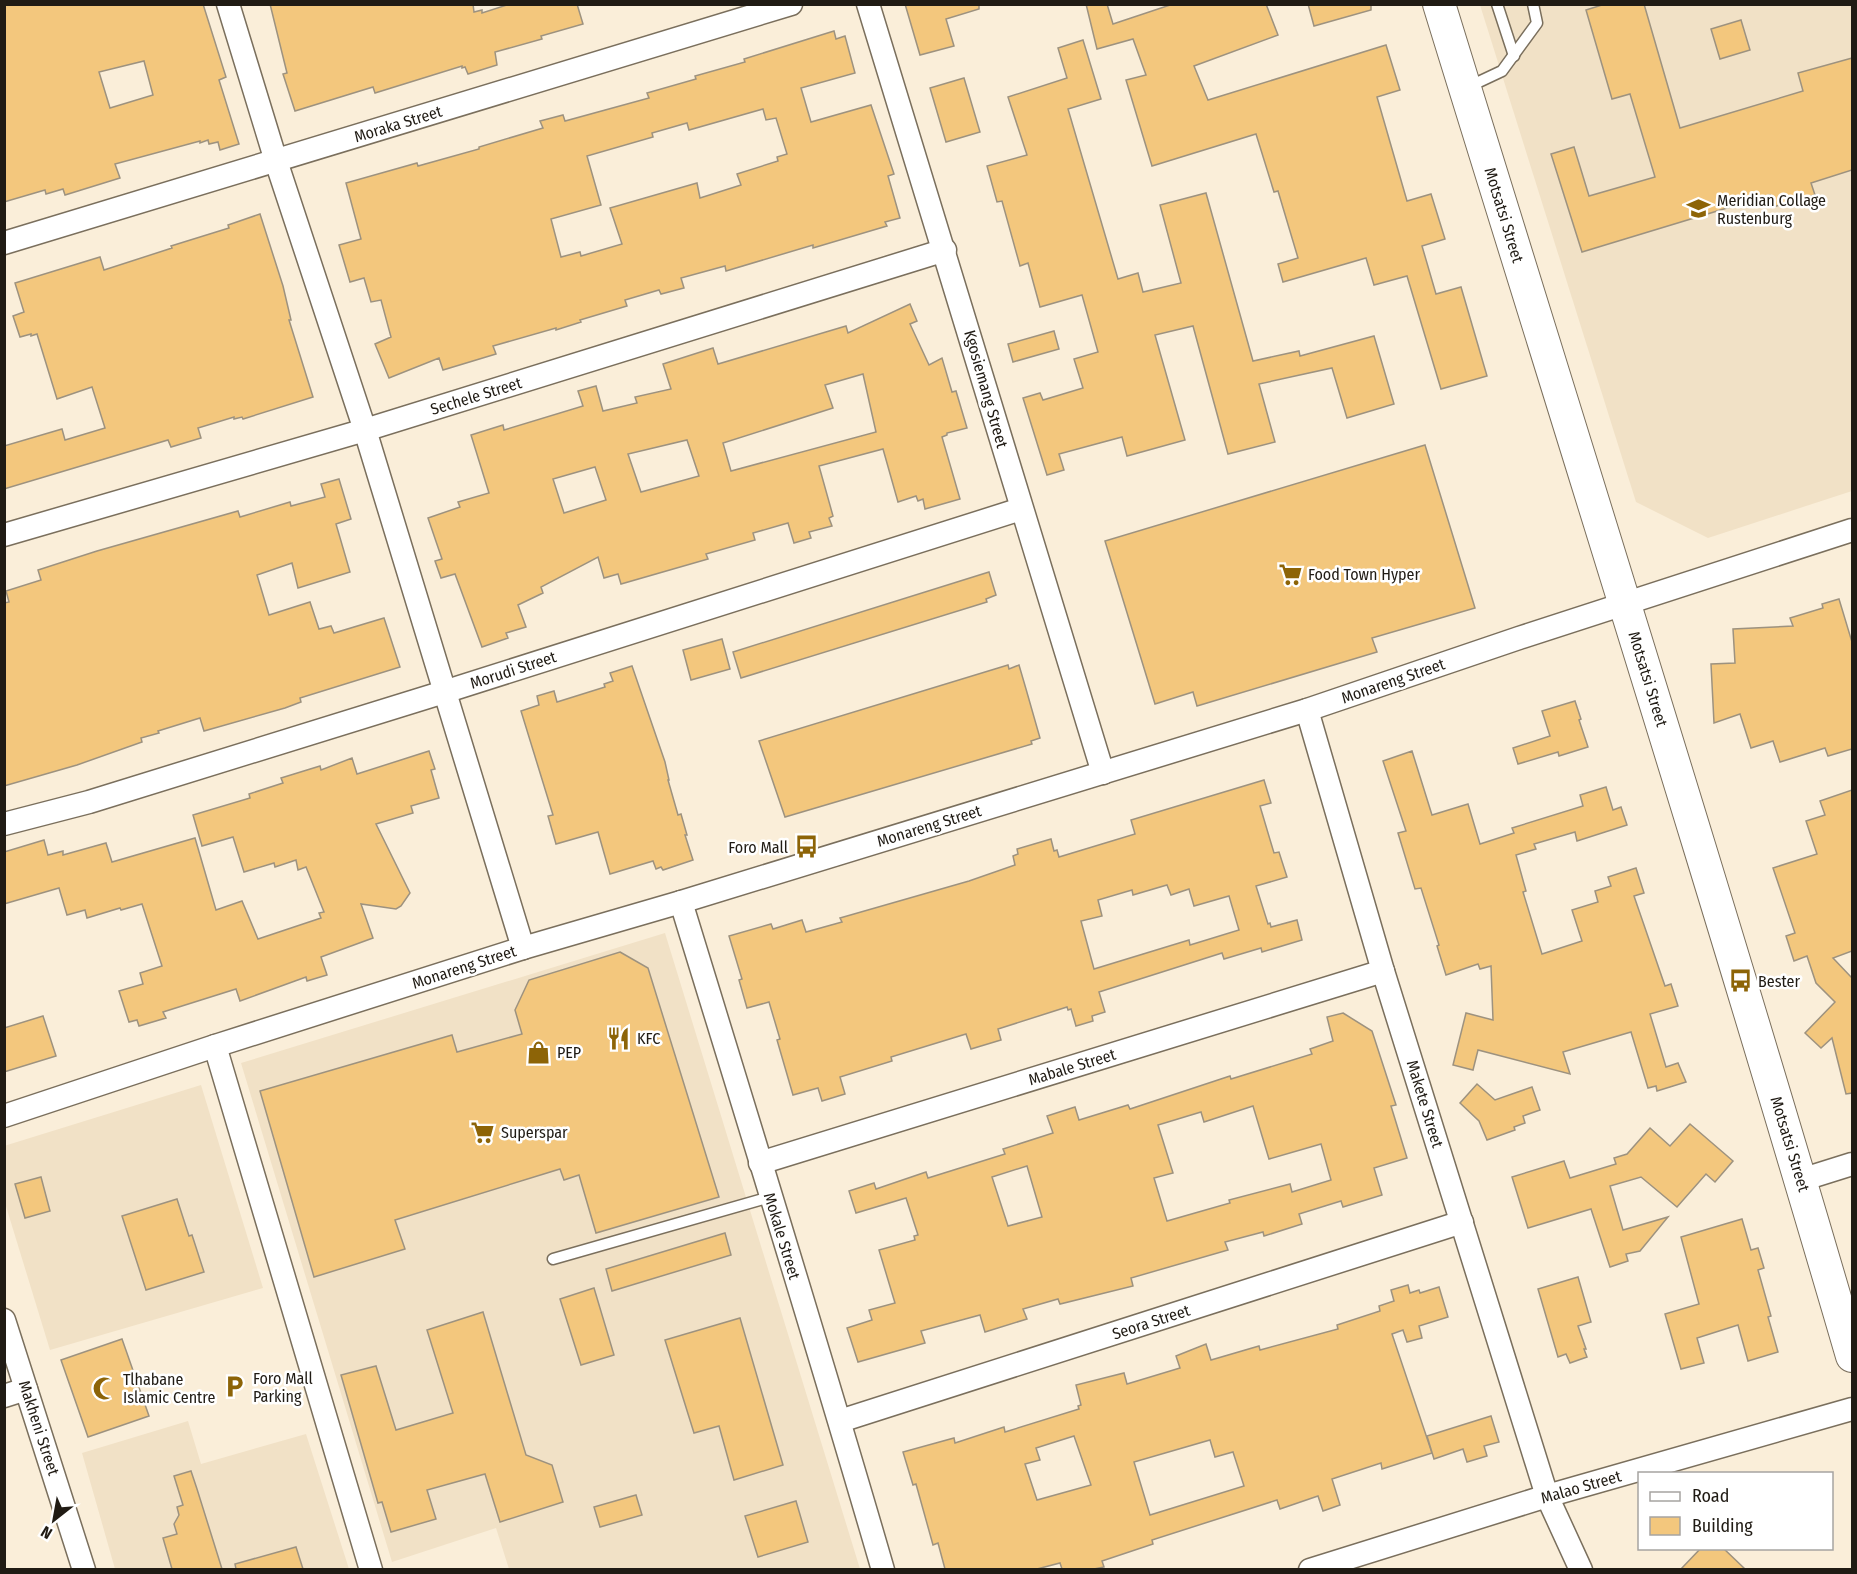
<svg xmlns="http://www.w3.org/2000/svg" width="1857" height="1574" font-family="'Fira Sans Condensed',sans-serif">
<rect width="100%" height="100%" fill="#faeed9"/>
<g fill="#f1e1c6">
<polygon points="1480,5 1852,5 1852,491 1708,538 1636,502"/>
<polygon points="665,933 860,1569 509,1569 496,1528 392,1562 241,1063"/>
<polygon points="201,1085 263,1288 50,1350 5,1203 4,1146"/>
<polygon points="188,1421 201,1464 306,1434 349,1569 115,1569 82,1453"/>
</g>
<g fill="#f3c77d" stroke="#9d927f" stroke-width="1.5" fill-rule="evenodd">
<path d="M 4,4 L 203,4 L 226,77 L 219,80 L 239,144 L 220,150 L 218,142 L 209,144 L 208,140 L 200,143 L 200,141 L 115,164 L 120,178 L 65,195 L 63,189 L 46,194 L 45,190 L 4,202 ZM 144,61 L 153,95 L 110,108 L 99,72 Z"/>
<polygon points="270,4 473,4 474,12 482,10 482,13 510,4 577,4 583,24 541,36 542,39 495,52 497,65 468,74 465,67 462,68 462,66 375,93 373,87 295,111 283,74 287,73"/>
<polygon points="905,4 979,4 979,9 946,19 954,46 920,55"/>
<polygon points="1086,4 1107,4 1113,24 1173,4 1266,4 1278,35 1194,66 1208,100 1386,45 1400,90 1377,97 1407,201 1431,194 1445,239 1422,246 1436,294 1461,287 1487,376 1441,389 1407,276 1374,285 1366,258 1283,282 1278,264 1298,258 1278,191 1274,192 1256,134 1152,166 1126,80 1146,75 1133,39 1097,49"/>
<polygon points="1308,4 1371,4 1371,10 1314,26"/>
<polygon points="1605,4 1644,4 1680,128 1803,91 1798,73 1852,58 1852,170 1811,183 1815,195 1773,207 1770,195 1582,252 1551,154 1574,147 1589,196 1655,177 1630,94 1612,99 1586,10"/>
<polygon points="1741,20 1750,50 1720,59 1711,29"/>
<path d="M 834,31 L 836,39 L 845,36 L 855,73 L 801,88 L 811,122 L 871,105 L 894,174 L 888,176 L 900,218 L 885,222 L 887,226 L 813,248 L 813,245 L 726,271 L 725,266 L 681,278 L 684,288 L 661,294 L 659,290 L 625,300 L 627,306 L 580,320 L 581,322 L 556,330 L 556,328 L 493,346 L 496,354 L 443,370 L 439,358 L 389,378 L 375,344 L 391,337 L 381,300 L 371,302 L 364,278 L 350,282 L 339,245 L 361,239 L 346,183 L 417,163 L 418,166 L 479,149 L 479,147 L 543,128 L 540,121 L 563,115 L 565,121 L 649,98 L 647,93 L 696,79 L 695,76 L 745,62 L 744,59 ZM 763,109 L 766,120 L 776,118 L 787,154 L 777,157 L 778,161 L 737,174 L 741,185 L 700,198 L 697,183 L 610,208 L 622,244 L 581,256 L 580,252 L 561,257 L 551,219 L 601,205 L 587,156 L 653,137 L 652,133 L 687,123 L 689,130 Z"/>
<polygon points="1083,40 1101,99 1068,109 1118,279 1138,273 1143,292 1181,283 1160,205 1206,193 1253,361 1299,351 1300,356 1374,336 1394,404 1347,418 1332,368 1259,384 1275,442 1228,454 1193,326 1155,335 1185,440 1127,456 1122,437 1059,454 1064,470 1047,475 1023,398 1040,393 1043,400 1083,388 1074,359 1098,352 1082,295 1040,307 1028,263 1020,266 1002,201 997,202 987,166 1027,155 1008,97 1067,78 1058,48"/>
<polygon points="964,78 980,132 946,142 930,88"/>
<polygon points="260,214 283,286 291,320 289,320 313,397 243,419 242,417 234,419 234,417 198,428 201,438 171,447 168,440 4,489 4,446 62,429 65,440 105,428 92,387 57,399 37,334 31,336 31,334 20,337 13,316 24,312 15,283 100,257 104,270 172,248 171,246 229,228 228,225"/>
<path d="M 910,304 L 917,321 L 910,324 L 929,365 L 942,358 L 952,392 L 956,391 L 967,428 L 947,433 L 947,435 L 942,437 L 960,499 L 925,509 L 923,499 L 918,501 L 916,496 L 898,502 L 883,449 L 819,466 L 833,516 L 829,518 L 832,526 L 809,532 L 811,538 L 794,543 L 788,523 L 753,533 L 755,540 L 706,554 L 708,559 L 621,584 L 618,574 L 604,578 L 598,557 L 541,587 L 543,593 L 518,605 L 526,627 L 506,633 L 508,638 L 482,647 L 455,574 L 441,578 L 435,561 L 442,559 L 428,518 L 460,507 L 458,502 L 489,493 L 471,435 L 503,425 L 504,430 L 583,406 L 578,391 L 596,386 L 603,411 L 637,403 L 635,397 L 671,389 L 663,364 L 713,348 L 718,364 L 846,326 L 848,333 ZM 863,374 L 876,432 L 731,471 L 723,443 L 833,408 L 825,385 ZM 687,440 L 699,476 L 641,492 L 628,454 ZM 595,467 L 606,500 L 564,513 L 553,479 Z"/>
<polygon points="1054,331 1059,349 1013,362 1008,344"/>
<polygon points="1425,445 1475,608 1372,638 1377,652 1197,706 1193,692 1155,704 1105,541"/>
<polygon points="339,479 351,519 336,524 350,572 298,588 292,563 257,575 269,615 310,602 319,629 331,626 334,633 384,618 400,667 300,698 301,702 285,708 204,731 200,718 158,731 159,733 141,738 142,742 77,765 4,786 4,603 9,602 6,591 41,580 38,570 97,551 238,511 240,517 290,502 291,506 325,497 321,484"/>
<polygon points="989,572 996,595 986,599 987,602 741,678 733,652"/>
<polygon points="1839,599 1852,642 1852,749 1828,756 1825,748 1780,762 1773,741 1751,748 1740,714 1714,723 1711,664 1735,663 1733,629 1793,626 1790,618 1823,608 1822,604"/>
<polygon points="722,639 730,669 691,680 683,650"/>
<polygon points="1008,665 1009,669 1019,665 1026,689 1040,738 1031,741 1032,744 785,817 759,741"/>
<polygon points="632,666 665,762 669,780 668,780 678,815 681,814 687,835 685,835 693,860 663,870 661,867 656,869 653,861 610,874 598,832 556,844 548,816 553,815 521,711 539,705 537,696 554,691 557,702 605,687 604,684 613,681 610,673"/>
<polygon points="1575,701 1581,719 1579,720 1588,747 1559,756 1558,752 1518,764 1513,748 1550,736 1542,711"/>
<polygon points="429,751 435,769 431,770 439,798 411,806 413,813 376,824 410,893 401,906 396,909 361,904 373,938 321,957 327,975 307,981 306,977 240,1001 236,989 163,1012 166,1018 139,1026 137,1020 129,1022 119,991 143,984 140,973 162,966 142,904 121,910 120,908 87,918 85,910 67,915 59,888 4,904 4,852 44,840 48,855 63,851 63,855 106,843 112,862 195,838 216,910 242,901 258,939 321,918 319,913 324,912 306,867 298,870 296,860 275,867 274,863 244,872 233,837 202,846 193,815 250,798 249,794 283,783 281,778 320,766 321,770 352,758 357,774"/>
<polygon points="1412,751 1432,815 1468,804 1480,844 1514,833 1512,828 1583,806 1580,795 1606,787 1613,810 1621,807 1627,825 1577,841 1575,832 1534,844 1536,849 1516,855 1526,891 1523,892 1542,954 1582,941 1572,910 1598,902 1595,891 1611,886 1608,877 1636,868 1644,893 1634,896 1665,986 1671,984 1678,1006 1650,1014 1666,1067 1678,1063 1686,1082 1657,1091 1656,1086 1648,1088 1631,1032 1563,1052 1570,1074 1478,1050 1473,1070 1453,1065 1466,1013 1493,1020 1491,966 1480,969 1478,964 1446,975 1437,946 1439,945 1421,888 1415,889 1398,833 1406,831 1383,761"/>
<path d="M 1264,780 L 1271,803 L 1260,806 L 1274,853 L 1279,852 L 1287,877 L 1256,886 L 1268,924 L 1270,923 L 1271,927 L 1297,920 L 1302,940 L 1262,952 L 1261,948 L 1224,959 L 1222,953 L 1099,992 L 1105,1012 L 1092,1016 L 1093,1021 L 1076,1026 L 1071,1009 L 1068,1010 L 1067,1007 L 998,1029 L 1001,1040 L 971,1049 L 966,1034 L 891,1057 L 892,1061 L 840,1077 L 845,1094 L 822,1101 L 818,1088 L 793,1095 L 777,1040 L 780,1039 L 769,1002 L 747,1008 L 739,980 L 742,979 L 729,936 L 771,924 L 773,929 L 802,920 L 806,932 L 842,922 L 840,918 L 969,881 L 1015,865 L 1013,856 L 1018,854 L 1017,849 L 1051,839 L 1054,851 L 1057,850 L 1059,857 L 1135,834 L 1131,820 ZM 1167,885 L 1171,895 L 1189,889 L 1194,906 L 1229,896 L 1239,930 L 1190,945 L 1189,940 L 1094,969 L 1081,921 L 1102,916 L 1098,900 L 1132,890 L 1133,895 Z"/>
<polygon points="1852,790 1852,951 1833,958 1852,978 1852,1093 1846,1094 1832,1038 1821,1048 1805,1033 1835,1002 1816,983 1807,956 1794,961 1786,936 1795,933 1773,868 1817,854 1806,821 1825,815 1820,801"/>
<polygon points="620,952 648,968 719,1197 596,1233 579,1175 564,1180 560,1169 395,1220 405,1249 314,1277 260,1091 452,1035 457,1052 522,1034 515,1010 529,980"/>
<path d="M 1343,1013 L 1372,1031 L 1396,1105 L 1391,1106 L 1407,1158 L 1374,1168 L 1382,1195 L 1343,1207 L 1341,1201 L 1299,1214 L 1302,1224 L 1264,1236 L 1263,1232 L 1225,1242 L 1228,1250 L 1131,1278 L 1133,1286 L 1060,1304 L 1058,1299 L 1023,1309 L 1027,1319 L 985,1332 L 980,1315 L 921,1331 L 925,1343 L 858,1362 L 847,1328 L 872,1320 L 869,1310 L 895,1303 L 879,1250 L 915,1240 L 914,1236 L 918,1235 L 906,1198 L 856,1213 L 849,1191 L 874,1183 L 876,1189 L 926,1172 L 928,1178 L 1005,1154 L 1003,1149 L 1053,1133 L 1047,1116 L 1075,1107 L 1079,1120 L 1128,1105 L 1130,1109 L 1230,1076 L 1231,1079 L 1312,1054 L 1310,1049 L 1333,1041 L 1327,1017 ZM 1253,1106 L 1269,1159 L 1321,1144 L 1331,1180 L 1292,1192 L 1290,1184 L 1229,1200 L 1230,1203 L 1167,1221 L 1154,1178 L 1173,1173 L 1158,1125 L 1201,1112 L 1204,1122 ZM 1027,1166 L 1042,1217 L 1008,1226 L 992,1177 Z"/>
<polygon points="43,1016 56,1056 4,1072 4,1028"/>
<polygon points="1477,1084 1495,1100 1532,1087 1540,1110 1523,1116 1525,1123 1514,1127 1515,1130 1487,1140 1479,1121 1460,1103"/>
<polygon points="1690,1124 1733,1161 1715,1182 1706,1174 1677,1207 1641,1177 1610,1186 1623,1230 1668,1217 1640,1251 1626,1254 1628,1261 1610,1267 1591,1209 1528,1228 1512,1177 1564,1161 1570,1178 1616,1164 1614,1158 1627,1154 1650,1128 1670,1146"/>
<polygon points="41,1177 50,1211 25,1218 15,1184"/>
<polygon points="177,1199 189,1236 192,1235 204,1272 146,1290 122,1216"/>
<polygon points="1742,1219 1751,1250 1758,1248 1764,1268 1758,1270 1771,1316 1768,1317 1778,1352 1748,1361 1738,1325 1697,1338 1704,1363 1681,1369 1665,1314 1699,1304 1681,1237"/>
<polygon points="725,1233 731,1255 612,1291 606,1269"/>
<polygon points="1578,1277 1591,1322 1578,1326 1586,1349 1584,1349 1587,1357 1570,1363 1566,1354 1558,1357 1538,1289"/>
<path d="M 1408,1285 L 1410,1293 L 1419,1290 L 1420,1293 L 1439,1287 L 1448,1317 L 1419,1326 L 1422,1338 L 1407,1342 L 1403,1330 L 1392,1334 L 1432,1453 L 1382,1469 L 1381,1463 L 1332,1479 L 1340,1505 L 1323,1511 L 1318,1496 L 1280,1509 L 1277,1500 L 1152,1540 L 1153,1544 L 1102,1561 L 1104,1567 L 1094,1569 L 1062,1569 L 1060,1563 L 1037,1569 L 945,1569 L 938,1543 L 933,1545 L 916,1484 L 913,1485 L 903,1452 L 954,1438 L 955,1443 L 1004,1427 L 1005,1432 L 1079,1409 L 1078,1406 L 1081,1405 L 1076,1385 L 1124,1373 L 1127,1384 L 1180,1368 L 1176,1356 L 1206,1344 L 1211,1360 L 1259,1346 L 1260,1350 L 1338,1329 L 1337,1325 L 1380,1311 L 1379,1306 L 1394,1301 L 1391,1290 ZM 1074,1436 L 1091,1485 L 1037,1500 L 1025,1464 L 1040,1460 L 1036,1448 ZM 1210,1440 L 1215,1457 L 1233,1452 L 1244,1486 L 1150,1515 L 1134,1462 Z"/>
<polygon points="594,1288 614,1355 581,1365 560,1299"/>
<polygon points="483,1312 526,1455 552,1465 563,1502 500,1522 485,1474 427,1490 436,1519 391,1532 382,1502 378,1503 341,1375 376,1366 396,1430 453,1413 427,1330"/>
<polygon points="740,1318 783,1465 734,1480 719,1426 694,1433 665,1340"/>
<polygon points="122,1339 149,1416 88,1437 61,1360"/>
<polygon points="1491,1416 1499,1442 1484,1446 1487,1456 1467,1462 1463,1449 1434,1459 1427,1436"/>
<polygon points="191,1471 197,1489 222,1569 172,1569 163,1538 177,1534 174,1524 179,1515 177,1507 183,1505 174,1476"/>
<polygon points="636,1495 642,1515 600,1527 594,1507"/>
<polygon points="796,1501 808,1542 758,1557 745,1516"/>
<polygon points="296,1547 303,1569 236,1569 235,1564"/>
<polygon points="1701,1548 1723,1548 1745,1569 1681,1569"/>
</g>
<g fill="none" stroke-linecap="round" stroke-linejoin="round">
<defs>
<g id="lane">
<polyline points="1497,4 1514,56"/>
<polyline points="1468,87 1502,71 1537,23 1533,4"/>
<polyline points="553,1259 770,1197"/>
</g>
<g id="street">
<polyline points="228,4 276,161 365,430 523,948"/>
<path d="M 868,4 C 948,260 1023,517 1103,773"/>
<polyline points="4,243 791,4"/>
<polyline points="4,535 365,430 945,250"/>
<polyline points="1307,710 1383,971 1547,1496 1581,1570"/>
<polyline points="4,824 89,802 444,692 1021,509"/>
<path d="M 681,902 C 749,1124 818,1346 883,1570"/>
<polyline points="215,1046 371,1570"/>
<polyline points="4,1116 215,1046 523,948 681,902 1307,710 1519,638 1852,530"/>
<polyline points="760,1163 1383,971"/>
<polyline points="1801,1180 1852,1164"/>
<polyline points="4,1320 84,1570"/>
<polyline points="4,1396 26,1389"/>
<polyline points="840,1421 1462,1222"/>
<polyline points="1310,1570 1547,1496 1852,1409"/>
</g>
<path id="secondary" d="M 1439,4 C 1578,455 1720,904 1852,1356"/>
</defs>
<use href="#lane" stroke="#7a6f5d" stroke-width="13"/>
<use href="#street" stroke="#7a6f5d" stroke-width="25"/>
<use href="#secondary" stroke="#7a6f5d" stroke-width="34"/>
<use href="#lane" stroke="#fff" stroke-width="10"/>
<use href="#street" stroke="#fff" stroke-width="22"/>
<use href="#secondary" stroke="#fff" stroke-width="32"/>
</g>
<defs>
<symbol id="university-bare" viewBox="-9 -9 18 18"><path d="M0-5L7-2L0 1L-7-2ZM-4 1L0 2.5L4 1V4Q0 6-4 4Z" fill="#8d6407" stroke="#fff" stroke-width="2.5" paint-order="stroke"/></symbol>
<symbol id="supermarket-bare" viewBox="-9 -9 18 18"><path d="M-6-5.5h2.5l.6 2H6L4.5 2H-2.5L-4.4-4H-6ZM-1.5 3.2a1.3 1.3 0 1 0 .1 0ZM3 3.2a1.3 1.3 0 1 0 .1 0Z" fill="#8d6407" stroke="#fff" stroke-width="2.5" paint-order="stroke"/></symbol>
<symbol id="bus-bare" viewBox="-9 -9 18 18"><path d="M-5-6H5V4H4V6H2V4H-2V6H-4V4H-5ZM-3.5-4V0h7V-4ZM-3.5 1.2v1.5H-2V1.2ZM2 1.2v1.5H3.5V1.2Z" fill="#8d6407" stroke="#fff" stroke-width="2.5" paint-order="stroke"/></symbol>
<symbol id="restaurant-bare" viewBox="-9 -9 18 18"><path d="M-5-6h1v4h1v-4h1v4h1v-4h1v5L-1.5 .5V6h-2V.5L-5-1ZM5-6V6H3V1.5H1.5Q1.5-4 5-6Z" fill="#8d6407" stroke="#fff" stroke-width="2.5" paint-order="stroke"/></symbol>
<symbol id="shop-bare" viewBox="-9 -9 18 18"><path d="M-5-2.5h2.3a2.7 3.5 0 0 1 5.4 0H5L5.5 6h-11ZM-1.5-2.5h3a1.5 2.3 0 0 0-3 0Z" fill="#8d6407" stroke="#fff" stroke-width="2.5" paint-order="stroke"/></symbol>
<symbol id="parking-bare" viewBox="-9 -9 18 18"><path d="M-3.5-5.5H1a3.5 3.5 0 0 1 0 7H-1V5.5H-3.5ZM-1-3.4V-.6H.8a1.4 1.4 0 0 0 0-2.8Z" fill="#8d6407" stroke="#fff" stroke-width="2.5" paint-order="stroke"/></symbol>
<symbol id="mosque-bare" viewBox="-9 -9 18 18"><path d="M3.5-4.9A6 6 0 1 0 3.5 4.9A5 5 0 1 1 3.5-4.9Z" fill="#8d6407" stroke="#fff" stroke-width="2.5" paint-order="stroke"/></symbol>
</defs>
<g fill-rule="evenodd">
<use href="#university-bare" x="1682" y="192" width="33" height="33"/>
<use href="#supermarket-bare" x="1274" y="558" width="33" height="33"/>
<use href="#bus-bare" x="790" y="830" width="33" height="33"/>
<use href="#bus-bare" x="1724" y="964" width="33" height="33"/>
<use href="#restaurant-bare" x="602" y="1022" width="33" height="33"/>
<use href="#shop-bare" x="522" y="1036" width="33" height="33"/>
<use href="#supermarket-bare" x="466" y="1116" width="33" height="33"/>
<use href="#parking-bare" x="218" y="1370" width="33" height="33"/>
<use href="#mosque-bare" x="88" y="1372" width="33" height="33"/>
</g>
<g text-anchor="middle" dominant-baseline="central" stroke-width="5" stroke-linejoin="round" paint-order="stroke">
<g font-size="16" fill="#201b14" stroke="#fff">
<text transform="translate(398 124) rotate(-17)">Moraka Street</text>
<text transform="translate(1504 215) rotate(73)">Motsatsi Street</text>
<text transform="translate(986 389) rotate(74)">Kgosiemang Street</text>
<text transform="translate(476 396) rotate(-17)">Sechele Street</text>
<text transform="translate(513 670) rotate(-18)">Morudi Street</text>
<text transform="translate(1648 679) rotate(73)">Motsatsi Street</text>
<text transform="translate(1393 681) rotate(-19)">Monareng Street</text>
<text transform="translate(929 826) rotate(-17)">Monareng Street</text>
<text transform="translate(464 967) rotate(-18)">Monareng Street</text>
<text transform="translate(1072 1067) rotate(-17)">Mabale Street</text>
<text transform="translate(1425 1104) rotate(73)">Makete Street</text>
<text transform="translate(1790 1144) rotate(73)">Motsatsi Street</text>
<text transform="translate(782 1236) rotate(73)">Mokale Street</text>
<text transform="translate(1151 1322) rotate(-18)">Seora Street</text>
<text transform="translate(39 1428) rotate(72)">Makheni Street</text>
<text transform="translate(1581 1487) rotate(-16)">Malao Street</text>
</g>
<g font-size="16" fill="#201b14" stroke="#fff" text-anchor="start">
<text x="1717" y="200">Meridian Collage<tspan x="1717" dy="18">Rustenburg</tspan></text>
<text x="1308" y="574">Food Town Hyper</text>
<text x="788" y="847" text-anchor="end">Foro Mall</text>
<text x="1758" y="981">Bester</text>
<text x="637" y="1038">KFC</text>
<text x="557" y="1052">PEP</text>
<text x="501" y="1132">Superspar</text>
<text x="253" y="1378">Foro Mall<tspan x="253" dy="18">Parking</tspan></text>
<text x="123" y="1379">Tlhabane<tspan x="123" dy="18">Islamic Centre</tspan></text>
</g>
</g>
<rect width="1857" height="1574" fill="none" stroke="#201b14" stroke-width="12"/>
<rect x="1638" y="1472" width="195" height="78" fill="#ffffff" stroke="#a6a4a1" stroke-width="1.5"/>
<rect x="1650" y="1492" width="30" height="9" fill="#ffffff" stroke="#a6a4a1" stroke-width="1.5"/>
<text x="1692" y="1502" font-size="18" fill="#201b14">Road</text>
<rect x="1650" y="1517" width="30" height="18" fill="#f3c77d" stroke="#a6a4a1" stroke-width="1.5"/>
<text x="1692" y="1532" font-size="18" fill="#201b14">Building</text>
<g transform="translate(54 1520) rotate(211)" stroke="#ffffff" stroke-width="4.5" paint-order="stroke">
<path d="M0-4.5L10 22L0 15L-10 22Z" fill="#201b14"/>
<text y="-9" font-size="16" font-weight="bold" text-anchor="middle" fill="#201b14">N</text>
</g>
</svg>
